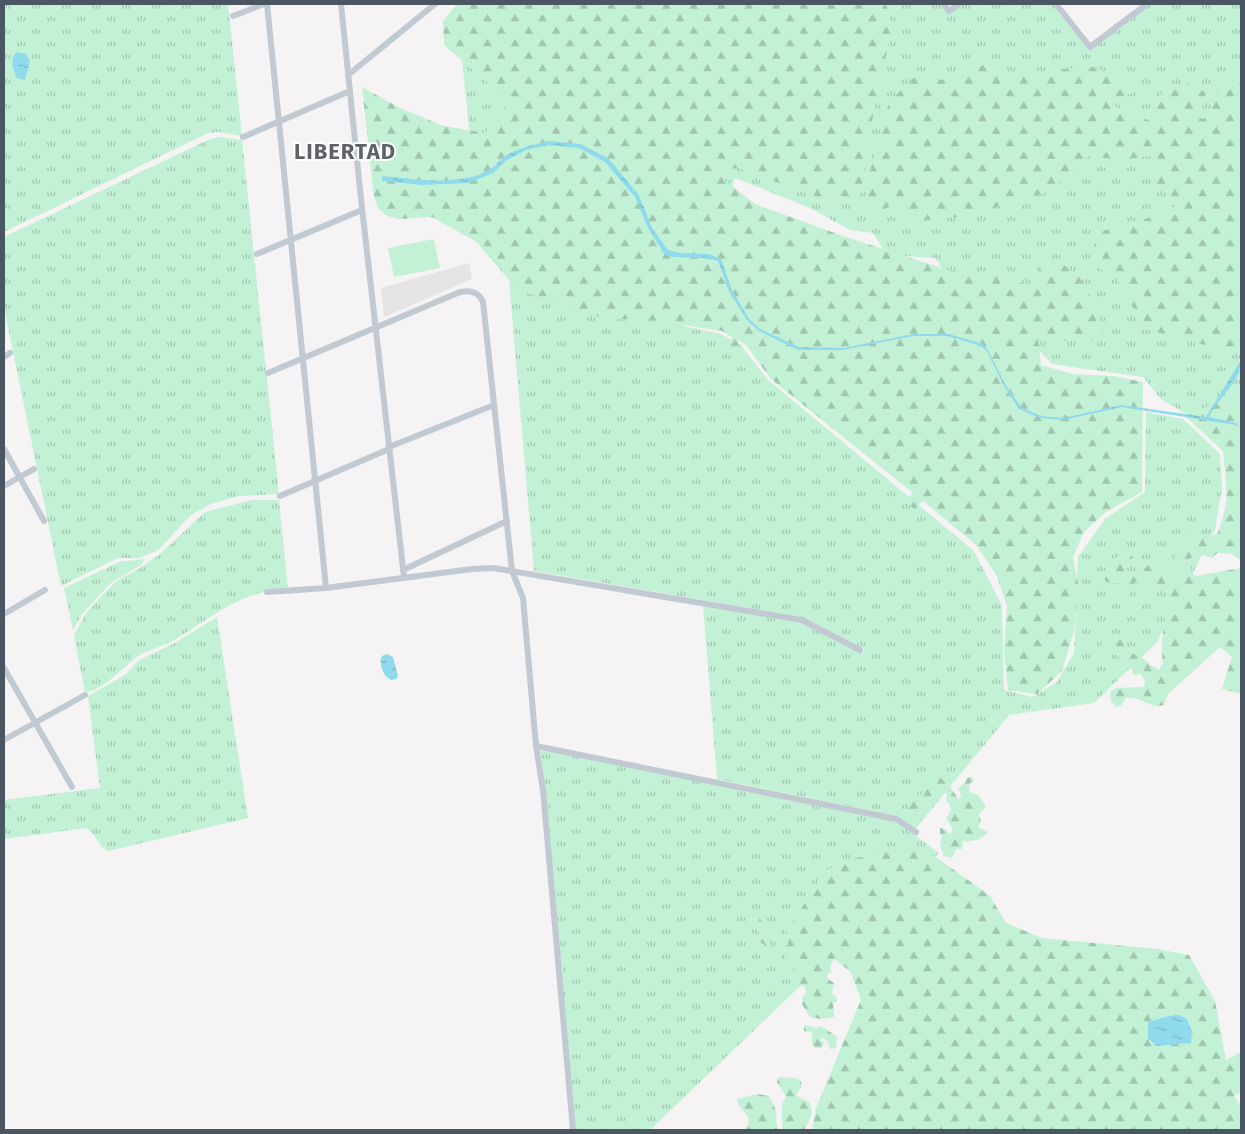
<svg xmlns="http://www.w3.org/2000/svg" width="1245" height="1134" font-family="'Fira Sans',sans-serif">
<defs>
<pattern id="grass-tufts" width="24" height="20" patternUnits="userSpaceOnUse" patternTransform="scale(1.25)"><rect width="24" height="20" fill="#c3f1d5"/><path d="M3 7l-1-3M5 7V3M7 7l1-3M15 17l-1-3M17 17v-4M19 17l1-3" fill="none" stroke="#a0c6b0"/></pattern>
<pattern id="forest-firs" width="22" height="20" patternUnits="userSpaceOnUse" patternTransform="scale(1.25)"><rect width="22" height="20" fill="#c3f1d5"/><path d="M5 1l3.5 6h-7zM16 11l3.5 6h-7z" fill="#a0c6b0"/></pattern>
<pattern id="water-ripples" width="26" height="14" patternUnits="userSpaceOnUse" patternTransform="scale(1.25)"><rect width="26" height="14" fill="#90daee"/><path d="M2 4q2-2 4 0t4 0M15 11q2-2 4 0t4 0" fill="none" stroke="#78b4c4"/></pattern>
</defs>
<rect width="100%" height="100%" fill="#f5f3f3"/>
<polygon fill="#e6e4e5" points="469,263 472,279 384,317 381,288"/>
<g fill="url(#grass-tufts)">
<polygon points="4,4 228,4 242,136 218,132 208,133 4,232"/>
<polygon points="456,4 939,4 948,13 964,4 1052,4 1089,50 1152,4 1241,4 1241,442 1205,425 1161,399 1143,377 1052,364 998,308 957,290 935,258 887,255 873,233 850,230 810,208 735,178 683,326 721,334 740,344 767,379 974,551 1002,606 1004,690 1032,697 1056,683 1074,653 1078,557 1105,519 1145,492 1146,412 1183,419 1220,454 1222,489 1215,530 1157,642 1094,703 1009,715 916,828 896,816 717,779 703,605 802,623 862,653 865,649 802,617 534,571 509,280 464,227 475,182"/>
<polygon points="219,137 242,140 279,494 239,496 211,504 191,515 158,550 139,558 118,558 61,586 4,307 4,237 208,140"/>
<path d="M 252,500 L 279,500 L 288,589 C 240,590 213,618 174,640 C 162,647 146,650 135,658 C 123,668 101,692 85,692 L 74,636 L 85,614 L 115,582 L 140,568 L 160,554 L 205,512 Z"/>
<polygon points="145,559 141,565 111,583 82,614 73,630 64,588 119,562"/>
<path d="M 217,617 L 248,818 L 108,851 C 98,846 96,833 86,828 L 4,839 L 4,800 L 100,788 L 88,696 L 125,675 L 139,660 L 175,643 Z"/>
<polygon points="540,749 895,820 939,853 650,1130 576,1130 546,795"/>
</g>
<g fill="url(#forest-firs)">
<polygon points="457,4 886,4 893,26 875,103 860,198 836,204 738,168 713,171 755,204 840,235 951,271 1000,274 1041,291 1039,265 1061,263 1080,277 1097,309 1105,340 1038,341 1041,365 1072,374 1113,376 1143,382 1142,492 1106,512 1084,532 1073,557 1078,584 1074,631 1062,671 1037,694 1008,690 1004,651 1007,606 997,576 976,545 923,501 915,509 903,502 904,496 910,496 913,493 771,379 746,345 738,340 736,352 727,341 733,338 722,331 645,319 606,319 519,290 480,244 432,217 399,219 387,216 378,208 374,197 362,87 400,108 444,126 485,133 506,105 490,85 444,45 443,21"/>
<path d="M 983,65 L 990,73 L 1026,77 L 1062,69 L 1095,67 L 1136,87 L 1132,93 L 1107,103 L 1155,123 L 1154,106 L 1162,93 L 1189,83 L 1206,93 L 1199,117 L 1203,119 L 1208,117 C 1215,94 1219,87 1241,76 L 1241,347 L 1213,347 L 1145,329 L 1116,277 L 1094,266 L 1092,249 L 1102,231 L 1138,222 L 1174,207 L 1175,201 C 1170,192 1159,189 1153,180 L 1158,155 L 1120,160 L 1088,156 L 1072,173 L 1045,193 L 966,216 L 910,222 L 890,206 L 876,215 L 865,205 L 867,182 L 889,102 L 913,78 L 947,80 Z"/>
<path d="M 1241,400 L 1241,560 L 1231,554 L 1217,553 L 1212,558 L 1198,553 L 1189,559 L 1192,572 L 1195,576 L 1241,568 L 1241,694 L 1222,689 L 1232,657 L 1220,647 L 1168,694 L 1164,705 C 1149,709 1141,696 1126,698 L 1122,705 L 1116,707 L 1111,702 L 1110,692 L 1116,688 L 1144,687 L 1145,681 L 1141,674 L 1133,675 L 1132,668 L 1125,669 L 1118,655 L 1111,654 L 1101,644 L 1108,637 L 1121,638 C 1129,659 1133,650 1145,660 C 1150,664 1152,667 1159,670 L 1163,663 C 1158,636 1170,612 1165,585 L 1157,589 L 1135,582 L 1129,596 L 1126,597 L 1123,594 L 1125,586 L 1123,583 L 1110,583 L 1105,581 C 1104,566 1114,557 1127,551 L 1132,556 L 1133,561 L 1125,570 L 1129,576 L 1139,574 L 1141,570 L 1157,560 L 1177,577 L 1184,576 L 1185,569 L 1175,559 L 1183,535 L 1199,532 L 1208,537 L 1217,534 C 1231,502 1226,485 1223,451 L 1186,417 L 1210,405 Z"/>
<path d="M 938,775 L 951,788 L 959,800 L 961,796 L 958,788 L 965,783 L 967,778 L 972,777 L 974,781 L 969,784 L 970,792 L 979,796 L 986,807 L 979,814 L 981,822 L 978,827 L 988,832 C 982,840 973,842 963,841 L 962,849 L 956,849 L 952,858 L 944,856 L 940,845 L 942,835 L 940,834 L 940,828 L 945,829 L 950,834 L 953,830 L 946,818 L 951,811 L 950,805 L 946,801 L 947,793 L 942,794 L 935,791 L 934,796 L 940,801 L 933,806 L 926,803 L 925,805 L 930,811 L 917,824 L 911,820 L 911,811 L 906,799 L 908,794 L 921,795 C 926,787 926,777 938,775 Z"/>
<polygon points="918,847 943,862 990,896 1006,923 1042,938 1157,949 1189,955 1215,1001 1226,1060 1241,1052 1241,1093 1234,1096 1241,1106 1241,1130 812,1130 816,1108 861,1000 850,971 834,959 830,967 832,972 828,973 827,978 834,983 832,994 836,996 837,1002 833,1002 834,1017 821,1019 810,1017 802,1004 802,997 806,993 805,987 800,984 794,986 790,983 791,975 795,974 792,967 795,964 794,961 787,965 785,951 779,950 776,939 780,935 786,936 786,944 788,946 788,933 783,929 784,924 793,921 796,915 794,910 801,909 826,870 850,859"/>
<polygon points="759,918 768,927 765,931 770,941 769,947 766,949 764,944 757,942 760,934 754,926 755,920"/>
<path d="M 804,1025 L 817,1028 L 821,1026 C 827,1029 831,1033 837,1037 L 836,1048 L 830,1049 L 828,1042 L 823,1038 L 820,1040 L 824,1043 L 822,1048 L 815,1048 L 812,1044 L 812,1032 L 804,1031 Z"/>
<path d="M 779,1077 L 795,1078 L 801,1081 L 802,1086 L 796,1095 L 810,1103 L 812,1114 L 804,1130 L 782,1130 C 784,1118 778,1107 786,1097 L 777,1082 Z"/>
<path d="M 758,1094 L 769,1096 L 776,1110 L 777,1130 L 745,1130 C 756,1110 739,1116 737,1099 Z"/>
</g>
<polygon fill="#c3f1d5" points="434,239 440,268 394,277 388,248"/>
<g fill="url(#water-ripples)">
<path d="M 17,52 L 26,54 L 30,61 L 25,80 L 17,78 C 13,70 9,59 17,52 Z"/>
<path d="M 548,141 L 580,144 L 608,158 L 639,195 L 652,228 L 668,250 L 681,253 L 708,254 L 721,259 L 732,290 L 749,319 L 760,329 L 799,347 L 844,348 L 913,334 L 949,334 L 983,344 L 988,350 L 1005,384 L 1021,407 L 1041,416 L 1063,418 L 1121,405 L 1206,417 L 1241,360 C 1241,382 1218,397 1209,417 L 1236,423 L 1241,428 L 1236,425 L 1122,407 L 1063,420 L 1040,418 L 1019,409 L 1004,386 L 987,351 L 981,346 L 948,336 L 913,336 L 843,350 L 798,350 L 759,331 L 747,320 L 729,291 L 718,261 C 701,255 683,260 665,255 L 649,230 L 635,197 L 605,162 L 579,148 L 548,145 L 526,150 L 507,160 L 493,173 L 468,183 L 423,185 L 382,181 L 382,176 C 417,179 458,187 489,170 C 495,167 499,161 504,157 C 517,148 533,145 548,141 Z"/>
<path d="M 387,654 L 393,657 L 398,676 L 396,679 L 391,680 C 383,676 378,664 382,656 Z"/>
<polygon points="1169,1016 1179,1015 1187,1019 1192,1032 1191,1043 1156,1046 1148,1038 1148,1022"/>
</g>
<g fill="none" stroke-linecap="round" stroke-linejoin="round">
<g stroke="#c1cad2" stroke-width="6">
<polyline points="267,4 326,588"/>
<polyline points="341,4 361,199 404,577"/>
<polyline points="943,4 949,11 959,4"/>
<polyline points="1056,4 1090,47 1147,4"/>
<polyline points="233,16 264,4"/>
<polyline points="348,75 435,4"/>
<polyline points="243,137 350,91"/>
<polyline points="257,254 362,210"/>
<polyline points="4,357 10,353"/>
<path d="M 268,373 L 460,292 C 470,290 479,292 483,302 L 512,571 L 523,598 L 536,746 L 543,790 L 573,1130"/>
<polyline points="389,447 494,405"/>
<polyline points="4,449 44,521"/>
<polyline points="4,486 34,469"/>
<polyline points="280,496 389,449"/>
<polyline points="403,570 507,521"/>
<polyline points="267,592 326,588 472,569 493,568 802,620 860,650"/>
<polyline points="4,614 45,590"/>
<polyline points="4,668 72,787"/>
<polyline points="4,740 85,695"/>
<polyline points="536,746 896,819 916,832"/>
</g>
</g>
<g text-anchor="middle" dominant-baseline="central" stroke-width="4" stroke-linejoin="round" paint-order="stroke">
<g font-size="22" font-weight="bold" letter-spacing="1" fill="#5f6368" stroke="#fff">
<text x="345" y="151">LIBERTAD</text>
</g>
</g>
<rect width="1245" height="1134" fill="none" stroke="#4a5661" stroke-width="10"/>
</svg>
